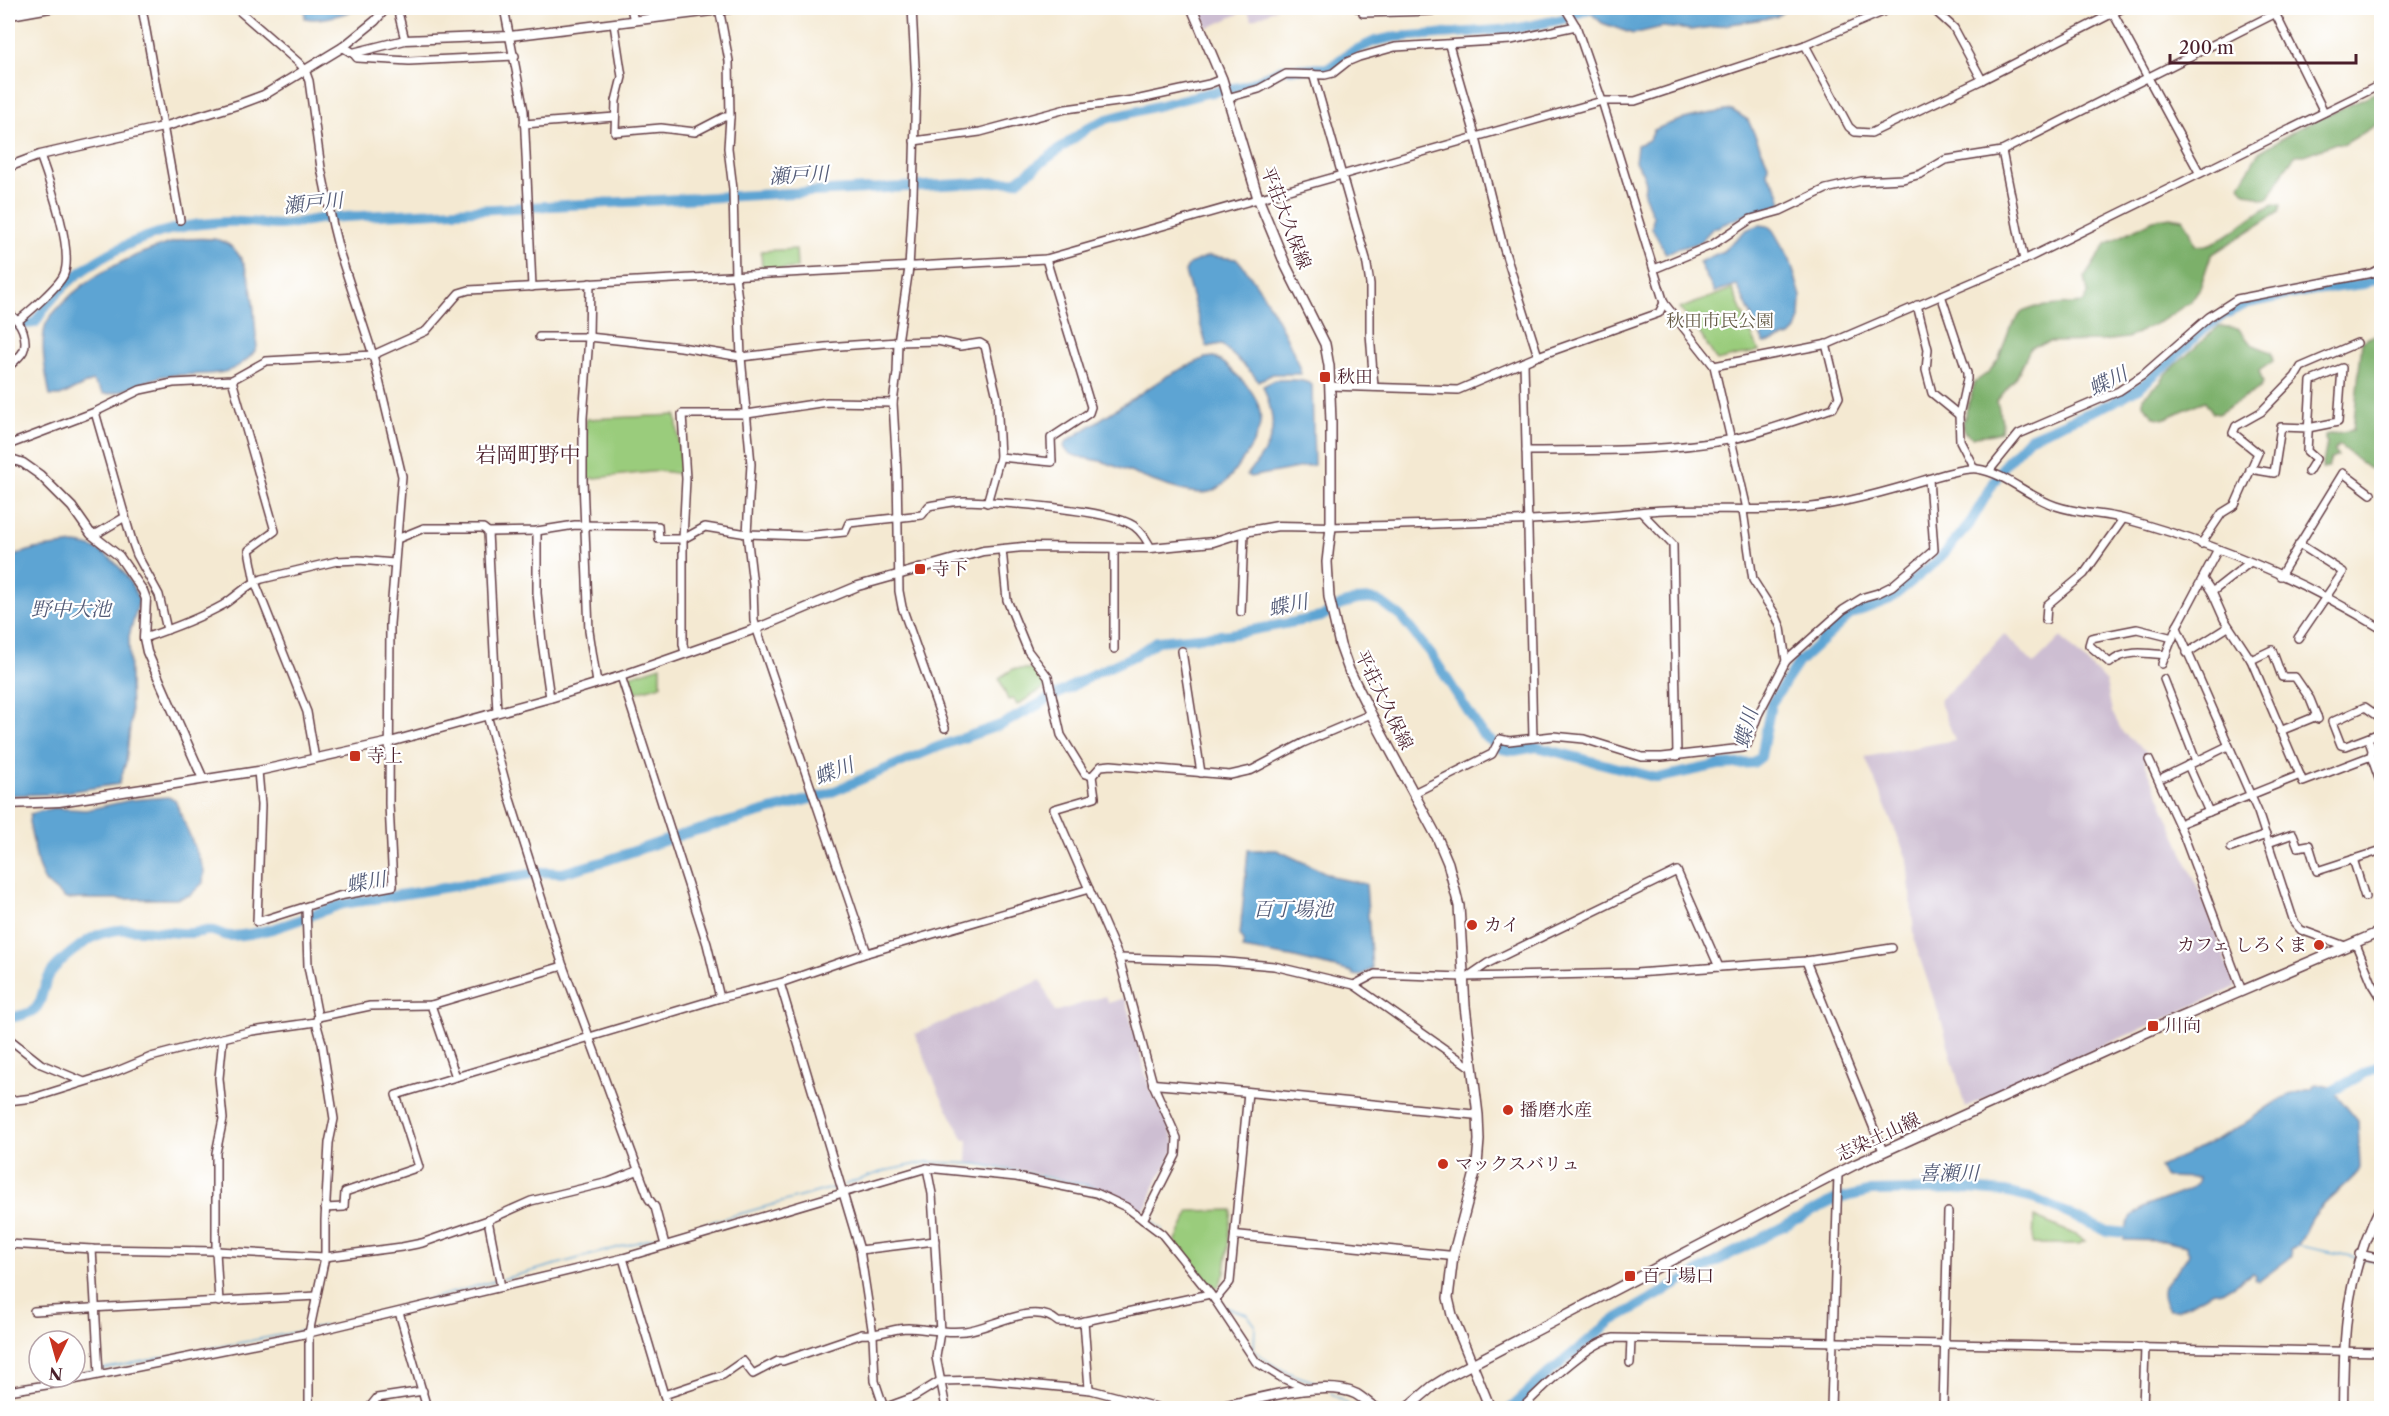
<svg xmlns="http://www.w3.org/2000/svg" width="2389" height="1416" font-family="'Libre Caslon Text','Noto Serif JP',serif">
<rect width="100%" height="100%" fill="#fff"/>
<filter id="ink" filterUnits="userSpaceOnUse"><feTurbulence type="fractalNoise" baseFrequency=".0167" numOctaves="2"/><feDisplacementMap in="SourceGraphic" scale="12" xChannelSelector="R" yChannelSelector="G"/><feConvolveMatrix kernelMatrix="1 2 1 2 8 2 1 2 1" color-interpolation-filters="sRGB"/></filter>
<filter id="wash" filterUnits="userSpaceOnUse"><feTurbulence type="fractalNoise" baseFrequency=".008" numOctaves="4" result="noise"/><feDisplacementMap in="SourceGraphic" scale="24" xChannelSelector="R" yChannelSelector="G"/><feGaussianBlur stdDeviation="1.35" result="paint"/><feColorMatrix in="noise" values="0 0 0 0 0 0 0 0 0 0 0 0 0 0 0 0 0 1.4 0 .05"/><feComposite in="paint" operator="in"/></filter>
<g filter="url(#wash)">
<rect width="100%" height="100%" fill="#f4e9d2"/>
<g fill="#cdbed2">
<polygon points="1199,8 1278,8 1252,20 1247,10 1208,28"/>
<polygon points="2004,634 2034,664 2061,637 2106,682 2112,712 2123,733 2147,752 2144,760 2206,907 2236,987 1965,1107 1943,1026 1915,944 1907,859 1865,757 1955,740 1939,700 1974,668"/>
<polygon points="1041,980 1055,1012 1105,996 1108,1003 1125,998 1150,1090 1167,1121 1176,1147 1154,1187 1149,1203 1142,1212 1121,1197 1100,1188 1025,1171 967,1162 968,1140 964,1140 941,1097 915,1034"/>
</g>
<g fill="#9acc7b" stroke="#727653" stroke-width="1.5">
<polygon points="796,249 797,268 762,271 761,251"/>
<polygon points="1732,289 1759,351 1717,361 1692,321 1679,309"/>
<polygon points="676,415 682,474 660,471 586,479 586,419"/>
<polygon points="661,666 661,685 630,694 625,682 626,677"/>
<polygon points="1035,667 1047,683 1046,687 1017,705 1014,699 1008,700 999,678 1013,669 1030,669"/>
<polygon points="1232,1210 1225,1273 1219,1286 1214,1288 1175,1242 1190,1211"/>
<polygon points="2034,1217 2076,1235 2085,1241 2079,1244 2033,1244"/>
</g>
<g fill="#7bb06b" stroke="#62684b" stroke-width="1.5">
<polygon points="2381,90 2381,122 2345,144 2336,143 2304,155 2296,155 2287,166 2269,198 2263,199 2243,191 2240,185 2259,152 2299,128"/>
<path d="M 2274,204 L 2281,205 L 2279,212 L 2211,255 L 2200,288 L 2190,302 L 2163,320 L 2127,338 L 2103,341 L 2049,342 L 2031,347 L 2017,376 L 1997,401 L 2002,421 L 2001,431 C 1993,436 1982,434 1972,437 L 1964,432 L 1962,426 L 1975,382 L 1989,372 L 1999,358 L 2010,328 L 2022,312 L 2036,307 L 2083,303 L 2088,294 L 2085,277 L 2106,244 L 2153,220 L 2170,217 L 2183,219 L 2190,230 L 2195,245 C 2220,251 2252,211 2274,204 Z"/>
<polygon points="2219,326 2238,328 2251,344 2271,352 2273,361 2259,371 2263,383 2260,388 2218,414 2213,413 2205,401 2163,419 2155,417 2143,405 2143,397 2160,383 2167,373"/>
<polygon points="2381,332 2381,472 2368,468 2339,445 2334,451 2338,456 2331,459 2328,468 2322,469 2327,442 2325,440 2325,435 2353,430 2362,341"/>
</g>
<g fill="#5da4d3" stroke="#54627f" stroke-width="1.5">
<path d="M 305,8 L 358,8 L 356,10 C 341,14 320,22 305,18 Z"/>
<polygon points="1585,8 1788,8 1776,17 1692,30 1662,27 1633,34 1602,23"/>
<path d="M 1732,110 L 1748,120 L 1768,164 L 1767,174 C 1776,184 1780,191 1782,204 L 1743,216 L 1712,229 L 1699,243 L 1676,249 L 1666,254 L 1652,228 L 1653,216 L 1644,194 L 1645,184 L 1643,173 L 1635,162 L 1637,145 C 1647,142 1651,140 1654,130 C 1679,118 1705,114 1732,110 Z"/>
<polygon points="1760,225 1768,226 1773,230 1790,260 1801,296 1800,319 1796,330 1790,336 1767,343 1764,343 1737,285 1714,292 1699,262 1723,251 1746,230"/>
<path d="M 185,239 C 196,239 211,237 222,241 C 257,256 253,315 257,347 C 253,357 235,370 224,372 C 204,376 183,373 163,376 C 146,380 119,395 104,394 L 92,381 L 60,396 L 50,396 C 46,374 40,349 45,327 C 47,318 55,312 61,305 C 93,271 140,251 185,239 Z"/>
<path d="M 1208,256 L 1237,259 C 1259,283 1293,343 1301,374 L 1273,374 L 1258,381 L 1252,373 L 1221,344 L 1207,347 L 1185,272 L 1189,264 Z"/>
<path d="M 1214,357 C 1224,361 1231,370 1239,377 C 1272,409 1263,433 1239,465 C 1231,476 1223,489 1209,492 C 1184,498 1130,471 1104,462 C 1093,459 1066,458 1064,446 L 1067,441 L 1167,376 L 1205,358 Z"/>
<path d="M 1275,380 C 1287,380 1303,378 1312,385 L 1314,465 L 1250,477 L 1247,475 C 1275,441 1279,428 1263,386 Z"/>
<path d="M 74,544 C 106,545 129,573 139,601 L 129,636 L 131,719 L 126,762 L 119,784 L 52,794 L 8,795 L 8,558 L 34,549 Z"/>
<polygon points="168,797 175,800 204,870 203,883 190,895 176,899 66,899 45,882 38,866 29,822 30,814 53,808 86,810 131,800"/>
<polygon points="1248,850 1277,850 1337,878 1366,884 1372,969 1360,976 1353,975 1352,972 1291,957 1242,949 1244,941 1240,935"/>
<path d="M 2316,1084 L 2330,1087 L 2358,1121 L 2360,1168 L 2358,1172 C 2345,1188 2326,1199 2314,1216 C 2306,1226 2302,1247 2290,1250 L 2291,1257 L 2259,1281 L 2255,1279 L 2256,1275 L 2253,1273 L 2222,1292 L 2213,1291 L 2194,1302 L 2176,1310 L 2169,1310 C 2150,1282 2181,1274 2189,1253 L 2186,1246 L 2163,1241 L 2124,1240 C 2126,1197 2176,1204 2197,1183 L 2198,1178 L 2165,1177 L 2160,1167 C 2185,1154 2211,1143 2235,1129 C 2266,1112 2274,1095 2313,1089 Z"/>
</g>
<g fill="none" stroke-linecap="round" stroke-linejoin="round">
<g stroke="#5da4d3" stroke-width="1.5">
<polyline points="844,1185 884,1171 927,1162 978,1164 1091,1186 1121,1199 1141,1214"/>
<polyline points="1148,1218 1162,1230"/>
<polyline points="665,1235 839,1186"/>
<polyline points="2295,1245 2355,1257"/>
<polyline points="1181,1252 1216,1295"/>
<polyline points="2363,1258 2382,1263"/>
<polyline points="503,1279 660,1236"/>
<path d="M 1219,1299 L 1225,1307 L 1247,1314 L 1255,1325 L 1254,1350 C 1275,1370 1298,1377 1325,1385"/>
<polyline points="390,1310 498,1280"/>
<polyline points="314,1328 324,1326"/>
<polyline points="102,1369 307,1330"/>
<polyline points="75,1375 95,1370"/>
<polyline points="17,1386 65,1377"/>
<polyline points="1331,1393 1352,1408"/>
</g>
<g stroke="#5da4d3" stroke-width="10">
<path d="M 8,320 L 16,325 L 35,323 C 69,264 145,228 212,223 C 222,222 233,221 244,222 C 256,222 268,225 280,225 C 295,224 310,220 325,218 L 1017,181 L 1089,127 L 1107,119 L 1207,93 L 1245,86 L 1282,69 L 1329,68 L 1349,53 L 1375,41 L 1395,37 L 1514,29 L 1563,19 L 1591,8"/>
<path d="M 8,1018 C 49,1012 35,1002 50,974 C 57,962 87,939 100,934 C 129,924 160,934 190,933 C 197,933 205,930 213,931 C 219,932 223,936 230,936 C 274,934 302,917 343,904 L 543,872 L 562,873 L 605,861 L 684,834 L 825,795 L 935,748 L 1003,724 L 1096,673 L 1136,655 L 1157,641 L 1231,634 L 1321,617 L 1341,605 L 1357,600 L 1370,599 L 1381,602 L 1401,617 L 1433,657 L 1483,735 L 1502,749 L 1514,751 L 1537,747 L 1658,778 L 1718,765 L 1753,763 L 1761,757 L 1771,704 L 1799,662 L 1851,614 L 1890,599 L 1937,561 L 1969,525 L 2004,465 L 2029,438 L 2112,403 L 2140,387 L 2170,362 L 2199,333 L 2225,314 L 2248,303 L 2314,290 L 2364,284 L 2382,276"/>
<polyline points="2324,1100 2332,1091 2382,1064"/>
<polyline points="1511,1408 1550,1372 1612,1321 1721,1259 1834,1200 1871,1191 1968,1189 2004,1192 2035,1199 2106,1231 2139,1234"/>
</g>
</g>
</g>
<g filter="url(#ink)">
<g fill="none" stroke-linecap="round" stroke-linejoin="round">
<defs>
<g id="minor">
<polyline points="142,8 180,220"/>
<polyline points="236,8 299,63 305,70 309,81 321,168 333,226 340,254 373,355 402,476 390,624 389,804 393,886 339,896 257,922 261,805 258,771"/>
<polyline points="397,8 405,40"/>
<polyline points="504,8 524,111 532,287"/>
<polyline points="631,8 634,21"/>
<polyline points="719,8 729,61 730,117 728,148 733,189 735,276 739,307 741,357 751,464 747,534 753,585 754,621 867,953"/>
<polyline points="912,8 916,85 913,195 909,268 898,342 897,373 893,403 897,471 899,591 902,607 945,728"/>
<polyline points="1357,8 1363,8 1363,13 1432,11 1432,8"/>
<polyline points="1565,8 1576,26 1602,101 1664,303 1714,366 1747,509 1743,511 1753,580 1776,616 1781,628 1786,661"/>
<polyline points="1932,8 1954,28 1982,80"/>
<polyline points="2113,13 2199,172"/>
<polyline points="2275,13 2324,112"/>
<polyline points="8,16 53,8"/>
<polyline points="614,24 622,77 616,101 615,132 661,128 695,132 724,117 730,117"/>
<polyline points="1449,45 1476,138 1503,246 1538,356"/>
<polyline points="1805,45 1849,127 1855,132 1871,133 1982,80 2123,8"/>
<polyline points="353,53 357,58 409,61 515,56"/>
<polyline points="1313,74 1366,259 1370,284 1370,333 1374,387"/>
<polyline points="1227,98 1259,89 1286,74 1325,75 1333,73 1347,62 1359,57 1395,47 1511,40 1576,26"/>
<polyline points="524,124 615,117"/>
<polyline points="914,141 980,132 1066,109 1140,99 1209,84 1222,79"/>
<polyline points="2002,151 2024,260"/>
<polyline points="1654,269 1712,245 1751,219 1780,211 1826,189 1861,181 1903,179 1921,174 1945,160 2002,151 2286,8"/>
<polyline points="590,283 589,337 583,418 583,480 589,631 597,683"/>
<polyline points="1941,295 1967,373 1967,379 1959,415 1960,441 1974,468"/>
<polyline points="1917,305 1928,349 1926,370 1932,393 1959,415"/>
<path d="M 8,313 C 16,319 19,321 23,331 C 29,350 22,355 8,367"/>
<path d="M 19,320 C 28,313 61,284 64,274 C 74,250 49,180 40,155"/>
<polyline points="539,337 589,337 681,347 741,357 825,347 898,342 938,341 960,346 980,343 985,346 997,397 1000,457 987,503"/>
<polyline points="1524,362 1533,738"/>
<polyline points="1714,366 1828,344 2024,260 2382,84"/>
<polyline points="232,380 275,531 249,550 255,582 307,712 315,759"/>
<polyline points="1330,386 1458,390 1538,356 1659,313 1664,303"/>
<polyline points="95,412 132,541 137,555 159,595 167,630"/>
<polyline points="8,445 95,412 140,390 173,383 232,380 266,361 373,355 426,331 459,293 469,290 1046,259 1602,101 1635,101 1805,45 1892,8"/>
<path d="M 1526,451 C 1593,450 1662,452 1728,440 C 1763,433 1799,419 1833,408 L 1839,397 L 1826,344"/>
<polyline points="1000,457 1052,462 1051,438 1089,413 1091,407 1046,259"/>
<polyline points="2250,469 2274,473 2281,427 2308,428 2338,422 2342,368 2311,381 2307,451 2316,459 2308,472"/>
<polyline points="1989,471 2019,434 2119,391 2143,375 2209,317 2237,299 2372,273 2382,268"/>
<polyline points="1642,513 1673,545 1677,756"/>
<path d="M 1331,527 C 1436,524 1544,522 1648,511 C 1702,506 1758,513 1812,507 C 1845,503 1877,494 1908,485 C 1925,480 1962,467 1977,469 C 2006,473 2028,497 2056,506 C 2079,514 2102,513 2125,519 C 2214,543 2304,581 2382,629"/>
<polyline points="537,531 537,593 542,642 550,698"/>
<polyline points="488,532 497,712"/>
<polyline points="91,534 98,533 125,517"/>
<path d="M 397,539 L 424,528 L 483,528 L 488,532 L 537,531 L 575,525 L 658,526 L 659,539 L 683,539 L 705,527 L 747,534 L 804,536 L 845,532 L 849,523 L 922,515 L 929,506 C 941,504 954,501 966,501 C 999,502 1109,509 1134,526 C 1142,532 1146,539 1151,548"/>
<polyline points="2201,544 2222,513 2235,505 2258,453 2233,433 2236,426 2261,412 2295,377 2301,367 2357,343"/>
<polyline points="1002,549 1007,600 1028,651 1048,677 1061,735 1085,774 1092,776"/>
<polyline points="1114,549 1114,649"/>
<polyline points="2218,549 2181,619 2177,626 2178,630 2258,812 2294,922 2301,930 2345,946"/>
<polyline points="2280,576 2343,473 2371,494"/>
<polyline points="2203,579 2212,592 2224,619 2251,660 2303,782 2371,756 2382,787"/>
<polyline points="2212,592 2249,563"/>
<polyline points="1241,612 1244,532"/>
<polyline points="2046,620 2047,605 2084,574 2123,519"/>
<path d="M 144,638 C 171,629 198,619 223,605 C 236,597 247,584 262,579 L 337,561 L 359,560 L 394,563"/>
<polyline points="2298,638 2343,572 2299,544"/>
<polyline points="1182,651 1201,773"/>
<polyline points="685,653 683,644 683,539 686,479 682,414 747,414 827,402 893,403"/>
<polyline points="2187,653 2228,627"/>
<path d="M 2166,655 C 2148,653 2124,649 2110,663 L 2089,645 L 2091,638 L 2137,629 L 2173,638"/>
<polyline points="2251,660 2272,650 2282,677 2295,677 2310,699 2318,719"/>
<polyline points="2162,664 2177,626"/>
<polyline points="621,676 707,944 720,998"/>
<polyline points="2164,679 2196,761"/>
<polyline points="487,715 510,799 563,966 649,1199 655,1207 665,1245"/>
<polyline points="2382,719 2365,707 2332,722 2341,745 2346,746 2380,733 2382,729"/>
<polyline points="2280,731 2317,716"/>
<polyline points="2368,738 2372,750 2371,756"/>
<polyline points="2149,760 2183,834 2242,991"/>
<polyline points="2188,765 2209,812"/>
<polyline points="1092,776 1095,797 1054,809 1119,958 1153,1084 1177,1138 1176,1155 1143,1220"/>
<polyline points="1092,776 1101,766 1111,765 1230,775 1252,770 1303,743 1371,714"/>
<polyline points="2164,777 2228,746"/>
<polyline points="1414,793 1492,754 1500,739 1509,741 1553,736 1584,739 1642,757 1662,757 1743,748 1747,745 1758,715 1786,661 1843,610 1864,597 1878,593 1892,586 1934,550 1929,479"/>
<polyline points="2179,824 2300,775"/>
<polyline points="2268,843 2293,834 2298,847 2309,845 2317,871 2382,850"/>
<polyline points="2231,848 2266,835"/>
<polyline points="2353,859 2365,897"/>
<polyline points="306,908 308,966 318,1017 316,1022 322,1043 334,1119 329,1143 325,1220 325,1257 309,1333 309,1408"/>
<polyline points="2355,942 2372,983 2382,999"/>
<polyline points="1119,958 1217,961 1274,966 1354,985 1473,1069"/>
<polyline points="1806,961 1883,1151"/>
<polyline points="1469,976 1488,963 1677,871 1719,967"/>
<polyline points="780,983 860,1250 873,1335 875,1381 884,1408"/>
<polyline points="1354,985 1375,974 1463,977 1636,973 1806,961 1892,948"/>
<polyline points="431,1005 456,1077 720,998 780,983 867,953 1089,889"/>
<polyline points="318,1017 370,1006 431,1005 563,966"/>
<polyline points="8,1038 41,1064 82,1081"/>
<polyline points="8,1101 33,1098 110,1074 151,1057 223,1038 252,1031 316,1022"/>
<polyline points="927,1168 932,1194 937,1280 940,1332 936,1357 946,1408"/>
<polyline points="325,1208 344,1207 345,1192 419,1167 396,1095 456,1077"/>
<polyline points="488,1220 501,1287"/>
<polyline points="8,1244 92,1249 216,1251 325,1257 402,1247 422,1243 488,1220 531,1201 609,1182 639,1170"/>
<polyline points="92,1249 99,1374"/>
<polyline points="860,1250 935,1241"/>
<polyline points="2359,1254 2382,1259"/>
<polyline points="623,1258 668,1408"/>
<polyline points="1215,1300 1230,1282 1248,1092"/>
<polyline points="219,1302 216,1251 216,1153 223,1119 219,1078 223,1038"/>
<polyline points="34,1311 317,1296"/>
<polyline points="399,1312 427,1408"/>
<polyline points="1084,1321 1089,1389"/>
<polyline points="1630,1363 1631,1339"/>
<polyline points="8,1391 53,1384 309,1333 623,1258 927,1168 1016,1177 1096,1193 1126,1207 1162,1234 1215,1300 1256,1362 1282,1378 1307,1389"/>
<path d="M 664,1395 L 723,1375 L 743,1361 L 753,1374 L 778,1361 L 783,1361 L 862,1334 C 878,1336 893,1328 908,1328 C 927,1329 945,1333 965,1331 C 992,1328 1035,1300 1058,1322 L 1076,1323 L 1210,1294"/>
<polyline points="8,1404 21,1408"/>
<polyline points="369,1408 377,1398 423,1391"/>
<polyline points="884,1408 914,1397 940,1381 984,1380 1091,1390 1160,1408"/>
<path d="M 1522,1408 C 1541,1389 1588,1342 1614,1338 L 2382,1352"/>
<polyline points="1831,1408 1838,1174"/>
<polyline points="1943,1408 1948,1212"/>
<polyline points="2143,1408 2145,1347"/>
</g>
<g id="tertiary">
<polyline points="343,47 353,53 405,40 510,36 736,8"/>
<polyline points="8,167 40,155 163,127 240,104 264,95 343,47 375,21 386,8"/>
<polyline points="8,458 23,463 40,475 72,507 91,534 119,556 143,591 146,599 144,638 147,652 203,779"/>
<polyline points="8,804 59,802 258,771 390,742 550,698 621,676 758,628 858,586 983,551 1023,547 1151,548 1213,542 1244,532 1278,526 1331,527"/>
<polyline points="1153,1084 1248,1092 1478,1115"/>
<polyline points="1235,1235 1453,1256"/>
<path d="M 2343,1408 C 2344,1327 2345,1278 2382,1203"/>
</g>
<g id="secondary">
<polyline points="1192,8 1222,79 1258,198 1286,266 1325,344 1329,366 1331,423 1331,527 1327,562 1329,597 1340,645 1349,670 1371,714 1437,837 1448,863 1459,906 1465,1006 1478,1115 1479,1140 1477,1165 1453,1256 1448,1298 1452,1315 1490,1408"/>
<path d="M 1216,1408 C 1251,1401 1324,1378 1356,1394 C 1363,1398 1369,1404 1375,1408"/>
<polyline points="1407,1408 1433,1386 1449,1376 1854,1165 2158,1027 2382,931"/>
</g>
</defs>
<use href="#minor" stroke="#643d44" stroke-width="10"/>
<use href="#tertiary" stroke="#643d44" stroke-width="11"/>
<use href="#secondary" stroke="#643d44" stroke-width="12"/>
<use href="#minor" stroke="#fff" stroke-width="7"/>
<use href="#tertiary" stroke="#fff" stroke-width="8"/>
<use href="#secondary" stroke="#fff" stroke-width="9"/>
</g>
</g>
<g fill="#c8321e" stroke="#fff" stroke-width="2">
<rect x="1319" y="371" width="12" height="12" rx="3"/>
<rect x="914" y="563" width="12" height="12" rx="3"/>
<rect x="349" y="750" width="12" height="12" rx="3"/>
<circle cx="1472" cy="925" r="6"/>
<circle cx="2319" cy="945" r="6"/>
<rect x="2147" y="1020" width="12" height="12" rx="3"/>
<circle cx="1508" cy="1110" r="6"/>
<circle cx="1443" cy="1164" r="6"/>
<rect x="1624" y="1270" width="12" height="12" rx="3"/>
</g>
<g text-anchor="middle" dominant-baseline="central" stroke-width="4.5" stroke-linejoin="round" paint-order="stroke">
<g font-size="18" fill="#4a1f2b" stroke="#fff">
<text transform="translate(1286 218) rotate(69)">平荘大久保線</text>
<text transform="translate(1384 700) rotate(64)">平荘大久保線</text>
<text transform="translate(1878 1137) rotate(-25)">志染土山線</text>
</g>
<g font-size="18" fill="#665c47" stroke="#fff">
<text x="1720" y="321">秋田市民公園</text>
</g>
<g font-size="18" fill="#4a1f2b" stroke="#fff" text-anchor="start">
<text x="1337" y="377">秋田</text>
<text x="932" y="569">寺下</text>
<text x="367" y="756">寺上</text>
<text x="1484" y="925">カイ</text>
<text x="2307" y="945" text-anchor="end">カフェ しろくま</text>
<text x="2165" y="1026">川向</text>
<text x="1520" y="1110">播磨水産</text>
<text x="1455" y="1164">マックスバリュ</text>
<text x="1642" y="1276">百丁場口</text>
</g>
<g font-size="20" font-style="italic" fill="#535b77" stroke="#fff">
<text transform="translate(799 175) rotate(-3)">瀬戸川</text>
<text transform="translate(313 203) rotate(-6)">瀬戸川</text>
<text transform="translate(2108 381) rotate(-26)">蝶川</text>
<text transform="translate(1288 605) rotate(-11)">蝶川</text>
<text x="71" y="609">野中大池</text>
<text transform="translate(1746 728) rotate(-75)">蝶川</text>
<text transform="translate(834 771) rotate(-21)">蝶川</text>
<text transform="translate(366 882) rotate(-10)">蝶川</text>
<text x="1293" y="909">百丁場池</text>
<text x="1949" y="1173">喜瀬川</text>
</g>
<g font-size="21" fill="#4a1f2b" stroke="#fff">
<text x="528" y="454">岩岡町野中</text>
</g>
</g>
<rect width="2389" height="1416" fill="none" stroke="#fff" stroke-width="30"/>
<g transform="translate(57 1359) rotate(185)"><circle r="28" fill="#ffffff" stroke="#b7a5aa" stroke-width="1.5"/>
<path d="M0-4.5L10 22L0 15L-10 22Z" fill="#c8321e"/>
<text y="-9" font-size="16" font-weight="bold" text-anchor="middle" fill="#4a1f2b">N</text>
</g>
<path d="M2170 54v9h186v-9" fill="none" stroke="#4a1f2b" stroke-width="3"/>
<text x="2179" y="54" font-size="18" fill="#4a1f2b" stroke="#ffffff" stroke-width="4.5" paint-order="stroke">200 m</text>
</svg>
